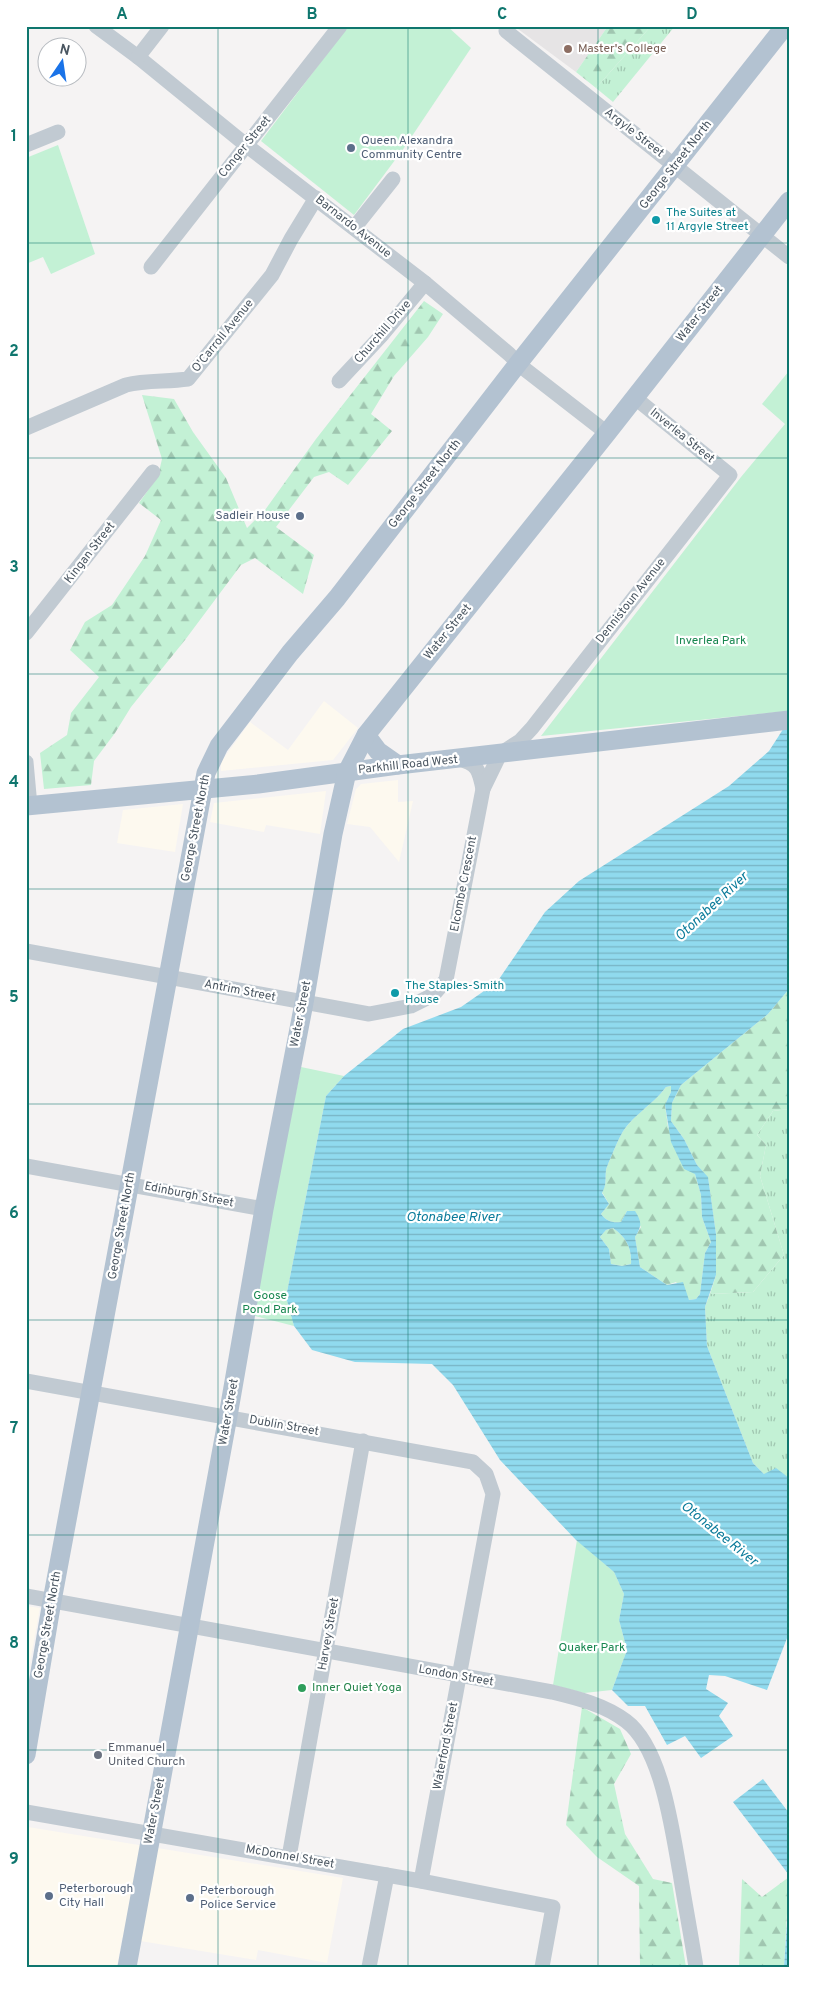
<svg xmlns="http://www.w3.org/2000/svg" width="815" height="1993" font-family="Overpass,sans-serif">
<defs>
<pattern id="grass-tufts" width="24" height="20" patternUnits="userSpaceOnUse" patternTransform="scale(1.25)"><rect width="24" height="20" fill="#c3f1d5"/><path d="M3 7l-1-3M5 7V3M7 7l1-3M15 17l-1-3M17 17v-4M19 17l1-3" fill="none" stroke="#a0c6b0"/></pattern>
<pattern id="forest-firs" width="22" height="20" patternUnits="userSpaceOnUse" patternTransform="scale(1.25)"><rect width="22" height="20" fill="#c3f1d5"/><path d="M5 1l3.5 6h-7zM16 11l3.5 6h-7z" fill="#a0c6b0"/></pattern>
<pattern id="water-rules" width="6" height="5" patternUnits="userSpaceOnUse" patternTransform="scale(1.25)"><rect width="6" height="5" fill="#90daee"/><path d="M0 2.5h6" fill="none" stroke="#78b4c4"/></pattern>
</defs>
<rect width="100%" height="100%" fill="#f5f3f3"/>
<g fill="#fdf9ef">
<polygon points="324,701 358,728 333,760 221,771 221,762 250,722 288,750"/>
<polygon points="398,780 398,802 413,801 399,862 370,827 347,824 356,789 361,784"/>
<polygon points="326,791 320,834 266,825 264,832 210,822 214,803"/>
<polygon points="183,804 175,852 117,843 123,810"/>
<polygon points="26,1606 40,1608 26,1684"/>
<polygon points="28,1827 343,1878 327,1963 258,1950 256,1960 122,1938 117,1967 26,1967 26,1837"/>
</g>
<polygon fill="#e6e4e5" points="514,26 608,26 576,72"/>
<g fill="url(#grass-tufts)">
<polygon points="651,26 675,26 613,102 596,88"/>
<polygon points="789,1109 789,1478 764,1474 753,1463 707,1346 705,1307 710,1294 753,1292 784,1255 760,1176 766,1145 757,1135 773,1111"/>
</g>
<g fill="url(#forest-firs)">
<polygon points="608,26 651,26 596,88 576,72"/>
<polygon points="424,301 443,314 428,337 394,376 371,414 392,431 348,485 329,472 314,477 276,527 314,555 303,594 255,558 241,565 185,640 131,707 115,733 94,761 91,785 44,789 40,753 67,735 71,713 99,677 70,650 85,622 112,605 145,556 161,520 139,503 158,476 162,459 142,395 174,399 193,432 226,478 247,528 265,510 316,439"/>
<polygon points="789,989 789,1109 773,1111 757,1135 766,1145 760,1176 784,1255 753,1292 710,1294 716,1275 716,1234 708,1178 697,1165 684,1139 671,1121 672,1103 681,1085 768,1014"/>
<path d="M 671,1086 L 671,1092 L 665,1105 L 668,1127 L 695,1174 L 701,1195 L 702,1217 L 711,1242 L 705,1253 L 700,1294 L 696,1299 L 689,1300 L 686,1294 L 676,1282 L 667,1285 L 640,1267 L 635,1237 L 641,1227 L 627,1211 L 621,1222 C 612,1223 606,1221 601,1214 L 609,1204 L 602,1192 C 607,1184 605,1179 606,1170 C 607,1166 618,1140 621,1135 C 631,1116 654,1104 666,1087 Z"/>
<path d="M 613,1228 C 626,1237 632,1248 631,1264 L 622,1266 L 611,1264 L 609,1249 L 600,1237 L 606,1230 Z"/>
<polygon points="582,1707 620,1729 631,1754 614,1784 625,1834 653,1879 672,1883 686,1967 640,1967 639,1886 597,1857 566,1825"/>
<polygon points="789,1877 784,1967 739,1967 742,1879 762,1897"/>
</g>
<g fill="#c3f1d5">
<polygon points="348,26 447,26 471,48 404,148 354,215 261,141"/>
<polygon points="58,145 95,254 51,274 43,257 26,264 26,158"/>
<polygon points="789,371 789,711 541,736 741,477 785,424 762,404"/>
<polygon points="301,1067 344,1076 326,1096 286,1297 294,1326 251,1315"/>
<polygon points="577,1540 614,1572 624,1594 619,1620 627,1650 612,1690 584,1693 553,1685"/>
</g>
<g fill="url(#water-rules)" fill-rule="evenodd">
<path d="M 789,720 L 789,989 L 768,1014 L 681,1085 L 672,1103 L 671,1121 L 684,1139 L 697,1165 L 708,1177 L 716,1234 L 716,1275 L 705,1307 L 707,1346 L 753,1463 L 764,1474 L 776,1468 L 789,1478 L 789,1633 L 767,1690 L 725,1676 L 709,1675 L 706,1689 L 728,1703 L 719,1716 L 733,1736 L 701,1758 L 685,1736 L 667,1745 L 645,1706 L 628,1706 L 612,1690 L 627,1650 L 619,1620 L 624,1594 L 614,1572 L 576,1540 L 500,1460 L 453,1385 L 432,1364 L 355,1362 L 312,1350 L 294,1326 L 286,1297 L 326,1096 L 344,1076 L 403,1029 L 461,1007 L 497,982 L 545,912 L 579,881 L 729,786 L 769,751 ZM 671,1086 L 671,1092 L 665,1105 L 671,1142 L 684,1169 L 695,1174 L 701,1195 L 702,1217 L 711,1242 L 705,1253 L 700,1294 L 696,1299 L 689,1300 L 683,1282 L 667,1285 L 640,1267 L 635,1237 C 642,1226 642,1222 635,1211 L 627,1211 L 621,1222 C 612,1223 606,1221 601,1214 L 609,1204 L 602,1193 C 607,1184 605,1179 606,1170 C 607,1166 618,1140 621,1135 C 631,1116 653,1105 666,1087 ZM 613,1228 C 626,1237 632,1248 631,1264 L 622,1266 L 611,1264 L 609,1249 L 600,1237 L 606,1230 Z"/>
<polygon points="763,1779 789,1813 789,1875 733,1802"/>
<polygon points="789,1893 789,1967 784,1967"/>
</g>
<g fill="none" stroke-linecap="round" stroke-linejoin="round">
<g stroke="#c1cad2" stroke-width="15">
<polyline points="96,26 138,57 246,145 425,283 509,354 522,367 607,433"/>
<polyline points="507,26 506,31 789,257"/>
<polyline points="138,57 162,26"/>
<polyline points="26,145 58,132"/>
<polyline points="354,228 393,179"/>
<polyline points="151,267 340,26"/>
<polyline points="339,381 381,336 425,283"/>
<path d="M 26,428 L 126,385 C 146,380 167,382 188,379 L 272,275 L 291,239 L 316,198"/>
<polyline points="26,633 153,472"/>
<path d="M 459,759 C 478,764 479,770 483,789"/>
<polyline points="26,762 30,806"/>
<polyline points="26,951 369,1014 411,1006 433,995 446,980 483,789 500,754 520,741 532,728 730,475 634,397"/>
<polyline points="26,1166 264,1209"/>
<polyline points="26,1381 473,1462 486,1474 493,1494 421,1881"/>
<path d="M 26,1596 L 552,1692 C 577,1698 605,1705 626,1721 C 662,1748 672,1830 680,1873 C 685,1904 691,1935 696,1967"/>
<polyline points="26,1812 421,1881 553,1907 542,1967"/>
<polyline points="289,1857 363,1441"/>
<polyline points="369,1967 387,1875"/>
</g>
<g stroke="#b3c2d1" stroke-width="19">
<polyline points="366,735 378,751 398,765"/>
<polyline points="26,806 258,784 398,765 789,720"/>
<polyline points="26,1755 52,1601 206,773 219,746 290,653 337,598 513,370 785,26"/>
<polyline points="127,1967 228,1416 264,1209 304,1003 333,834 347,772 366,735 607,433 789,201"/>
</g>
</g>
<path fill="none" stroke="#0f766e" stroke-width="1" stroke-opacity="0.55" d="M 218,26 L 218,1967M 408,26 L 408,1967M 598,26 L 598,1967M 26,243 L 789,243M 26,458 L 789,458M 26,674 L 789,674M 26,889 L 789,889M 26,1104 L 789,1104M 26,1320 L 789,1320M 26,1535 L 789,1535M 26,1750 L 789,1750"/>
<circle fill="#8d6e63" stroke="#fff" stroke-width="2" cx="568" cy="49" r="5"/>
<g fill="#5c6f8a" stroke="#fff" stroke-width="2">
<circle cx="351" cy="148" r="5"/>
<circle cx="300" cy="516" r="5"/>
<circle cx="49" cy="1896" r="5"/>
<circle cx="190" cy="1898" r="5"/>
</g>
<g fill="#0f9aa8" stroke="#fff" stroke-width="2">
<circle cx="656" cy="220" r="5"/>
<circle cx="395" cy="993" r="5"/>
</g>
<circle fill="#2e9e5b" stroke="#fff" stroke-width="2" cx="302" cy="1688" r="5"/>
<circle fill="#6b7280" stroke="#fff" stroke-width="2" cx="98" cy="1755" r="5"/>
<g text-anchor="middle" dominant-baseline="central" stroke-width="4.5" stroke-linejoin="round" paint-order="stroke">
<g font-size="12" fill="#785e54" stroke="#fff" text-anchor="start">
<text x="578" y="49">Master's College</text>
</g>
<g font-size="12" fill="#4a5661" stroke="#fff">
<text transform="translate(634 133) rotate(38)">Argyle Street</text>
<text transform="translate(245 147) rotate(-51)">Conger Street</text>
<text transform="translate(676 165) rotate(-52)">George Street North</text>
<text transform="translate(353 227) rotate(38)">Barnardo Avenue</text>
<text transform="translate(700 314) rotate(-52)">Water Street</text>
<text transform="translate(383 332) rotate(-49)">Churchill Drive</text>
<text transform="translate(223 336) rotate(-51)">O'Carroll Avenue</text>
<text transform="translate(682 436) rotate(39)">Inverlea Street</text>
<text transform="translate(425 484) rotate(-52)">George Street North</text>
<text transform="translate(90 553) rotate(-52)">Kingan Street</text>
<text transform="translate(631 601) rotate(-52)">Dennistoun Avenue</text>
<text transform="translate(448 632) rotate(-51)">Water Street</text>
<text transform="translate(408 765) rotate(-6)">Parkhill Road West</text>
<text transform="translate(196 828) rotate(-79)">George Street North</text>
<text transform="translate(464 884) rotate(-79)">Elcombe Crescent</text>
<text transform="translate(240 991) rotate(11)">Antrim Street</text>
<text transform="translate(301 1014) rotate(-79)">Water Street</text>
<text transform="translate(189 1195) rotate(11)">Edinburgh Street</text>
<text transform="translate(122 1226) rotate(-80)">George Street North</text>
<text transform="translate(229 1412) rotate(-80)">Water Street</text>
<text transform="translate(284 1426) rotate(10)">Dublin Street</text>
<text transform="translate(48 1625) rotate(-80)">George Street North</text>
<text transform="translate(329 1634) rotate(-80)">Harvey Street</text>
<text transform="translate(456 1676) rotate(10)">London Street</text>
<text transform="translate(446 1746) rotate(-79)">Waterford Street</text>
<text transform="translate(155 1811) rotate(-79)">Water Street</text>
<text transform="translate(290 1857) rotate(10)">McDonnel Street</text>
</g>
<g font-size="12" fill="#4e5e75" stroke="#fff" text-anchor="start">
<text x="361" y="141">Queen Alexandra<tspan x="361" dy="14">Community Centre</tspan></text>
<text x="290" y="516" text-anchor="end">Sadleir House</text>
<text x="59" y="1889">Peterborough<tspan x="59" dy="14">City Hall</tspan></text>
<text x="200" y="1891">Peterborough<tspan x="200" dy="14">Police Service</tspan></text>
</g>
<g font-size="12" fill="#0d838f" stroke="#fff" text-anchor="start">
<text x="666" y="213">The Suites at<tspan x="666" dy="14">11 Argyle Street</tspan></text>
<text x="405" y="986">The Staples-Smith<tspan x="405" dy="14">House</tspan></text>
</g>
<g font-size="12" fill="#17864f" stroke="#fff">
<text x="711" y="641">Inverlea Park</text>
<text x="270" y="1296">Goose<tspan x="270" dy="14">Pond Park</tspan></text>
<text x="592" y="1648">Quaker Park</text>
</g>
<g font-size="12" fill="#27864d" stroke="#fff" text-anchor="start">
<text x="312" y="1688">Inner Quiet Yoga</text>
</g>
<g font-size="12" fill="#5b616d" stroke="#fff" text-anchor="start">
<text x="108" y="1748">Emmanuel<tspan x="108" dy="14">United Church</tspan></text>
</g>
<g font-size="14" font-style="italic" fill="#0c7c9b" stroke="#fff">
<text transform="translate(712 907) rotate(-43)">Otonabee River</text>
<text x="453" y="1217">Otonabee River</text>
<text transform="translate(719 1534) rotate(39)">Otonabee River</text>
</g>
</g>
<rect width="815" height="1993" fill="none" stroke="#ffffff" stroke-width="55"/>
<g transform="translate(62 62) rotate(13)"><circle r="24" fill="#ffffff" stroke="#b7bbc0"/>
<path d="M0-4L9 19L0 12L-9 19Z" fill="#1a73e8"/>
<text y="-8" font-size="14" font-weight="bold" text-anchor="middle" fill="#4a5661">N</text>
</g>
<rect x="28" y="28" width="760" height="1938" fill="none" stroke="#0f766e" stroke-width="2"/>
<g font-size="16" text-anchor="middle" font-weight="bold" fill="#0f766e">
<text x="122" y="19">A</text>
<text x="312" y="19">B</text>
<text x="502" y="19">C</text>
<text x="692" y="19">D</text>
<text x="14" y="141">1</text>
<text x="14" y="356">2</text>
<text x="14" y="572">3</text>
<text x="14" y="787">4</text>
<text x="14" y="1002">5</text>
<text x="14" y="1218">6</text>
<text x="14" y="1433">7</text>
<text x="14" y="1648">8</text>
<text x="14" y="1864">9</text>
</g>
</svg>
